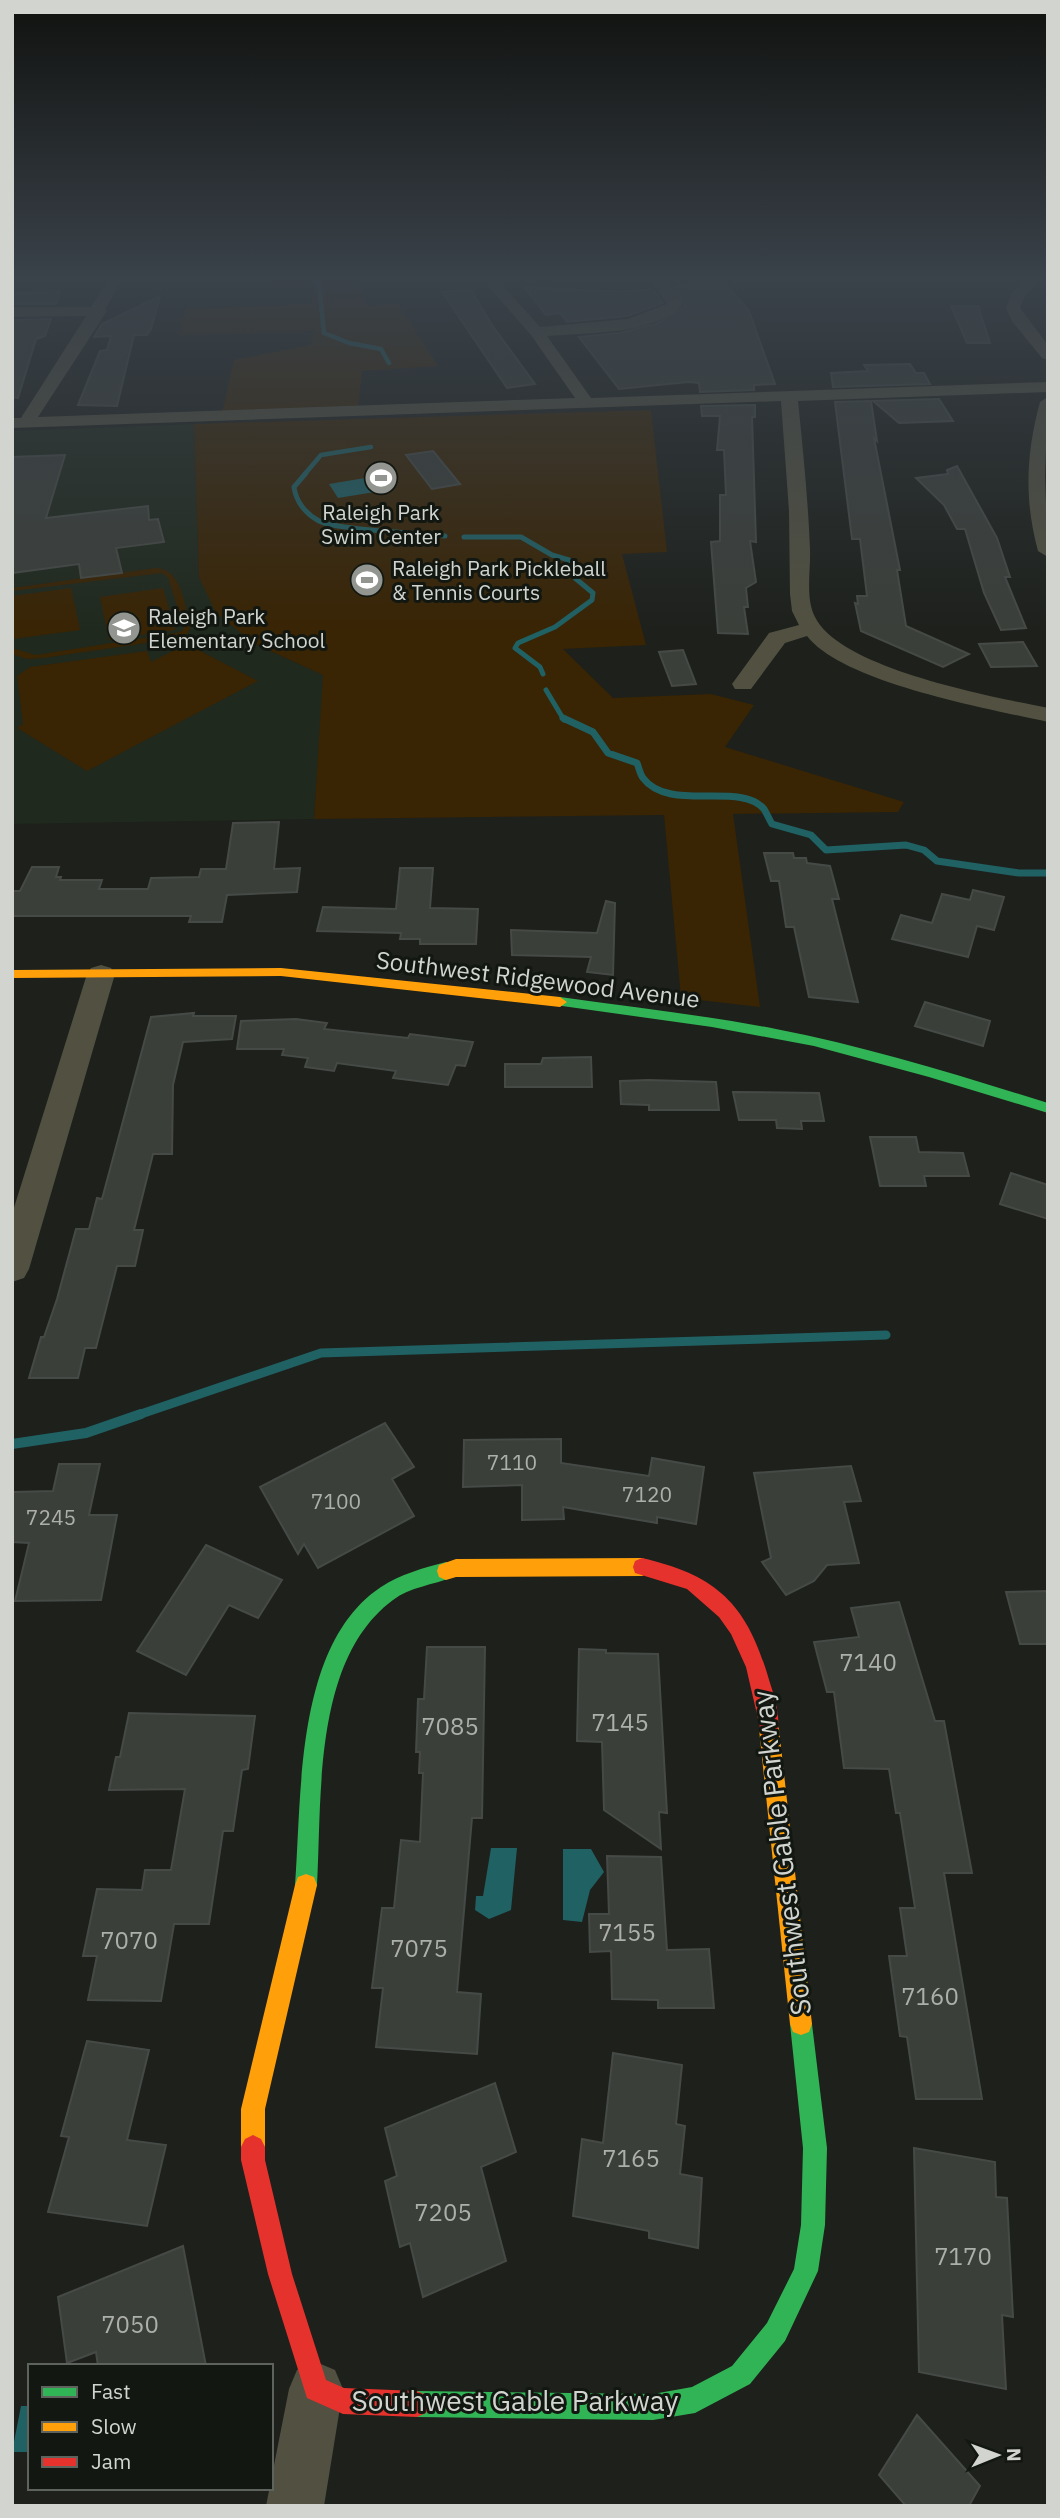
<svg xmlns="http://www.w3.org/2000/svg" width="1060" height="2518" font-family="'IBM Plex Sans',sans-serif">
<rect width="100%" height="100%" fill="#1d201b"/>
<polygon fill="#20291d" points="194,424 199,577 255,644 324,675 314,819 12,824 12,431"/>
<g fill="#392404">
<polygon points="273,279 354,279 359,282 367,306 397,303 438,366 362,371 358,408 222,413 234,360 311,345 314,331 179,335 186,309 312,304 313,286 273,286"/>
<polygon points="651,410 667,552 622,554 646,645 563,649 613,698 711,694 754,705 725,747 904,802 898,812 733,814 760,1007 681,998 664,815 314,819 323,675 255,644 216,613 199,577 194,424"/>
<path d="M 156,568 C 182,569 184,605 191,626 L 187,634 L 167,640 L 43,658 L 27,659 L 12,654 L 12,648 L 36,655 L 181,632 L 184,628 L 168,578 L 162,573 L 12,591 L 12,588 Z"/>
<polygon points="71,588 80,630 13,639 12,596"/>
<polygon points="163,588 175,630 109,640 100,597"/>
<polygon points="187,644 258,681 87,771 17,728 23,724 17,676 30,667 147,651 151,662"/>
</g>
<g fill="#206164">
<polygon points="383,475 393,489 338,498 329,484"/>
<polygon points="491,1848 517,1848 511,1910 489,1919 475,1910 476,1896 483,1896"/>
<polygon points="563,1849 591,1849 604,1872 590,1890 582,1922 563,1920"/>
<polygon points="21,2406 30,2406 30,2452 12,2452"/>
</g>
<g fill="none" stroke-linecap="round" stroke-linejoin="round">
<g stroke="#206164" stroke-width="4.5">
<polyline points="313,279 319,284 324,333 349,343 381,349 389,363"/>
<polyline points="304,475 321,455 371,447"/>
</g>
<g stroke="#206164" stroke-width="5">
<path d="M 306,473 L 294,487 C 296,502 306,514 319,521 C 337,530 420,533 445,536"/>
<polyline points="464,537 521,537 552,555 569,560 575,578 593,593 592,600 555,627 518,643 515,648 540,667 543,674"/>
<polyline points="546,690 564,720"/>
</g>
<path stroke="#206164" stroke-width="7" d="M 563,718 L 593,732 L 608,753 L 637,763 C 639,768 640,774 643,778 C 669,813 740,781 764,809 C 767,814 769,819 772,824 L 811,835 L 826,850 L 906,845 L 924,850 L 937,861 L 1019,873 L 1048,873"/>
<polyline stroke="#206164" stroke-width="9" points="135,1416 321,1353 886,1335"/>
<polyline stroke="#206164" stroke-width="10" points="12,1444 86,1433 141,1414"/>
</g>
<g fill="#3b3f3a" stroke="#464a46" stroke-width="2">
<polygon points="722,279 749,311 775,384 754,385 754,390 700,392 699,383 688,382 619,389 579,337 619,333 656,324 685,306 675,287 692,285 688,280"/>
<polygon points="524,287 621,292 653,289 663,303 627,316 567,322 560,313 546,315"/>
<polygon points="471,290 492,325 535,384 507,388 442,292"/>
<polygon points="60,292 56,304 12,304 12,293"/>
<polygon points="160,296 151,329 147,335 134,335 117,406 78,405 100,351 107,350 111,336 94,337 102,324"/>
<polygon points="951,306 978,306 990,343 967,343"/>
<polygon points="51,319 45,336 36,339 18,398 12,397 12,320"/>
<polygon points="910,364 916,373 924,373 930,384 833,387 831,373 868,371 864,365"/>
<polygon points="939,399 953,421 899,423 873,401"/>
<polygon points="871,401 877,441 874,438 900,570 897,570 906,626 969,654 943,667 861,631 855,603 858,604 857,596 867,596 860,539 852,539 835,402"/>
<polygon points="755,405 755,417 752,417 756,542 750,541 756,582 746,588 748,607 744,607 748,634 718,633 711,542 720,541 720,495 726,495 724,450 717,450 720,416 702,416 701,406"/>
<polygon points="433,451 460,484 432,489 406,455"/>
<polygon points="65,455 46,518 148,506 149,520 158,519 164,542 116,548 122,573 81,578 79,564 12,573 12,457"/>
<polygon points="957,466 997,538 1010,577 1005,577 1026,628 1001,630 984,593 965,529 957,529 944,505 916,478 948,474 947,470"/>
<polygon points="1023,642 1037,666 991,667 979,644"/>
<polygon points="683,650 696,684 672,686 659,652"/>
<polygon points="279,822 274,869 300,868 297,892 227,895 222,922 189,922 191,916 12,916 12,891 20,891 32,867 59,867 56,877 61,877 60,880 102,880 99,889 148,889 151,878 199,877 201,869 226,869 233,823"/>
<polygon points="764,853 793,853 794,858 806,858 807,863 830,866 839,899 832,899 858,1002 809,997 794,927 786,927 779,881 771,881"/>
<polygon points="400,868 433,868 430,908 478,909 476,944 420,944 420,939 400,939 401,933 317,931 323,907 396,909"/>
<polygon points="973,890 1004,897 994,930 977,926 968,957 892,939 901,915 932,923 942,894 970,900"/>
<polygon points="606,901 615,903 613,975 587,972 591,957 512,955 511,930 597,933"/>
<polygon points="925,1002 990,1021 983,1046 915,1026"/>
<polygon points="194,1013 193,1016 236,1016 232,1039 183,1042 173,1085 172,1154 153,1154 134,1230 143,1230 135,1266 117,1266 96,1348 85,1348 78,1378 29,1378 41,1337 44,1337 57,1299 76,1229 89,1229 97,1198 102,1199 151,1017"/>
<polygon points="296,1019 327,1023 324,1029 408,1038 410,1034 473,1042 465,1066 456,1065 448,1085 393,1078 396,1071 337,1063 334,1071 305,1067 308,1058 282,1055 284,1049 237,1049 241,1021"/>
<polygon points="591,1057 592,1087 505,1087 505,1064 541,1064 543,1058"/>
<polygon points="648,1080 716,1082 719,1110 649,1110 649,1105 621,1104 620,1081"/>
<polygon points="733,1092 819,1093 824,1121 801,1121 802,1129 777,1128 776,1120 739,1120"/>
<polygon points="870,1137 916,1137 919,1152 963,1153 969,1176 924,1176 926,1186 880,1186"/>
<polygon points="1011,1173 1048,1185 1048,1219 1000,1204"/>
<polygon points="385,1423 414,1467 392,1479 414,1516 318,1568 304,1544 298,1554 260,1487"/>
<polygon points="561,1439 561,1463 649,1476 652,1458 704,1467 696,1524 657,1517 657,1523 563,1507 564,1519 522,1520 522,1485 463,1487 464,1440"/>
<polygon points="59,1464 100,1464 89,1515 117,1515 101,1600 15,1601 29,1543 12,1542 12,1492 53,1491"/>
<polygon points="851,1466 861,1501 844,1502 859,1563 827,1565 814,1581 786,1595 762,1562 771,1558 754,1473"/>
<polygon points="206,1545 282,1580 258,1618 229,1605 186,1675 137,1651"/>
<polygon points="1048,1591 1048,1644 1020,1644 1006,1592"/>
<polygon points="899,1602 935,1721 944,1721 972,1873 944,1873 982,2099 916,2099 907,2037 900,2036 889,1956 907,1956 900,1908 915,1908 900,1813 896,1813 889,1769 844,1768 834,1692 827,1692 814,1642 859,1637 851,1608"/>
<polygon points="427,1647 485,1647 482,1818 472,1818 457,1992 481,1994 477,2054 376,2047 383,1988 372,1988 382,1908 394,1908 401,1840 420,1842 423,1773 419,1773 420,1752 416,1752 418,1699 424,1699"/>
<polygon points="579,1649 606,1650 606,1653 658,1654 667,1813 659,1812 661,1849 604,1810 602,1742 577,1741"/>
<polygon points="129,1713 255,1716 248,1769 242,1770 233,1831 223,1831 209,1924 174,1924 161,2001 88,2000 97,1956 83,1956 97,1889 142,1890 145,1870 171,1870 185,1789 109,1790 116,1757 120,1757"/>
<polygon points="607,1856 661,1857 667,1950 709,1949 714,2008 658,2008 658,2000 612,1999 611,1951 590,1952 589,1914 609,1914"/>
<polygon points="87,2041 149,2050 127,2140 166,2145 147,2226 48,2212 69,2137 61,2136"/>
<polygon points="613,2053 682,2065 676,2124 685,2126 680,2174 702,2178 698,2248 649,2238 649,2231 573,2216 582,2139 603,2143"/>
<polygon points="495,2083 516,2152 481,2167 506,2261 423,2297 410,2243 400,2247 385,2181 397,2176 385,2128"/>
<polygon points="914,2148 995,2162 996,2197 1007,2198 1013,2317 1002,2315 1006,2389 919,2372"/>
<polygon points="183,2246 206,2366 98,2366 96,2352 67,2363 58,2297"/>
<polygon points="917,2415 980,2486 969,2506 906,2506 879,2475"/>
</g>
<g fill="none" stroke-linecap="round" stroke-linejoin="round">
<g fill="#525141" fill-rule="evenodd">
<path d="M 108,279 L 123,279 L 105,309 L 107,311 L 38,417 L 575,398 L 531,335 L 482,279 L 497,279 L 540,327 L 628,319 L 667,304 L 650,279 L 665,279 L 679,296 L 682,305 C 656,335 584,333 547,336 L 591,398 L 1048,382 L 1048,392 L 798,401 C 803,450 808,499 810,549 C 811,570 805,598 815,617 C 840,669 994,697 1048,708 L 1048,722 C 990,709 843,683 807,636 L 785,643 L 751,689 L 735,689 L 732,684 L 769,633 L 799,625 L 792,611 L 790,594 L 789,511 L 781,401 L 12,428 L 12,418 L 21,418 L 86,316 L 12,317 L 12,307 L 91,307 Z"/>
<polygon points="1025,279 1041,279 1025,296 1020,308 1048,345 1048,360 1042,358 1012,321 1006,308 1011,294"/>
<path d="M 1048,397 L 1045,476 L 1048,557 L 1038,551 C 1024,499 1026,454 1040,402 Z"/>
<polygon points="101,965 111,968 115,974 29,1269 24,1278 12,1282 12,1214 87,974 91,968"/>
<polygon points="316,2362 335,2370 343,2389 324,2506 266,2506 289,2389 297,2370"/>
</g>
<g fill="#30b455" fill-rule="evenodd">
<path d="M 560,997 C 632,1007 704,1015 776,1029 C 868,1047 958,1075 1048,1103 L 1048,1113 L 929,1077 L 814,1046 L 712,1027 L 555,1005 L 553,1002 Z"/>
<path d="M 446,1562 L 453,1565 L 455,1571 L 453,1577 C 433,1585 410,1587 393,1600 C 313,1659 322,1796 317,1885 L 314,1893 L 306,1896 L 298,1893 L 295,1885 C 302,1793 295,1644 381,1587 C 400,1574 424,1568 446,1562 Z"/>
<polygon points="801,2013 809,2016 812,2024 827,2148 825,2225 818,2271 785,2341 750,2384 695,2413 653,2420 417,2417 408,2413 404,2404 408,2395 417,2391 653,2394 692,2387 732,2366 767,2323 794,2269 801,2225 803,2148 790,2024 793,2016"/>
</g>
<g fill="#ff9f0a" fill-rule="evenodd">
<polygon points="281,968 560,997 567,1002 560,1007 281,976 12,978 12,970"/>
<polygon points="642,1558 649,1561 651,1567 649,1573 642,1576 456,1577 446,1580 439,1577 437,1571 439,1565 456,1559"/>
<polygon points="769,1719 776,1722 779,1729 812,2024 809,2032 801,2035 793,2032 790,2024 759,1729 762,1722"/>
<polygon points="306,1874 314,1877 317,1885 265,2109 265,2147 261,2155 253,2159 245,2155 241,2147 241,2109 295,1885 298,1877"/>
</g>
<g fill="#e5322d" fill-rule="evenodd">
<path d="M 642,1558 C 720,1576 748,1606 770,1683 C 775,1698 782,1721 776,1736 L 769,1739 L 762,1736 L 746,1667 L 731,1634 L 719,1617 L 687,1589 L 635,1573 L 633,1567 L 635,1561 Z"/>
<polygon points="253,2135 261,2139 265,2147 265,2160 292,2274 326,2380 344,2388 417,2391 426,2395 430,2404 426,2413 417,2417 343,2414 307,2398 268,2274 241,2160 241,2147 245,2139"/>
</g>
</g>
<linearGradient id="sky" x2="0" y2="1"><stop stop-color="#10120f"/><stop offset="0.44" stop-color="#3a424a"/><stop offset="1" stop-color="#3a424a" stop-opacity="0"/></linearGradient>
<rect width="1060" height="632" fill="url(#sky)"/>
<defs>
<symbol id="stadium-disc" viewBox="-11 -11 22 22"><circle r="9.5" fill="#929590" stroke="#121811"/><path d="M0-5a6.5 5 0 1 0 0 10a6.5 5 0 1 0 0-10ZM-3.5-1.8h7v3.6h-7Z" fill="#fff"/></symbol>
<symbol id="school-disc" viewBox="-11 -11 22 22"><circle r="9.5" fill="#929590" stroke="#121811"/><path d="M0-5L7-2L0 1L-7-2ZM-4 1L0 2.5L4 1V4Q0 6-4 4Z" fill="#fff"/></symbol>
</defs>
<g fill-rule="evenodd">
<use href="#stadium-disc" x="362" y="459" width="38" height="38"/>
<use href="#stadium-disc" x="348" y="561" width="38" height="38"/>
<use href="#school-disc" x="105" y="609" width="38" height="38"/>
</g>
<g text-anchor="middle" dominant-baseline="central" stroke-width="6" stroke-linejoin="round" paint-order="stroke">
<g font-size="21" fill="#d1d4cf" stroke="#121811" text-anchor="start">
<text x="381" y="512" text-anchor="middle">Raleigh Park<tspan x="381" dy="24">Swim Center</tspan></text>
<text x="392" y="568">Raleigh Park Pickleball<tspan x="392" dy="24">&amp; Tennis Courts</tspan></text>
<text x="148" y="616">Raleigh Park<tspan x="148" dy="24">Elementary School</tspan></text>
</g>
<g font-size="21" fill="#acafaa">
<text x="512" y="1462">7110</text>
<text x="647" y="1494">7120</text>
<text x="336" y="1501">7100</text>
<text x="51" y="1517">7245</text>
</g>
<g font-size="24" fill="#d1d4cf" stroke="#121811">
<text transform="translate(538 979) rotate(7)">Southwest Ridgewood Avenue</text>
</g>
<g font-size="24" fill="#acafaa">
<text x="868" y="1662">7140</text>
<text x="620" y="1722">7145</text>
<text x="450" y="1726">7085</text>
<text x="627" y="1932">7155</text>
<text x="129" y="1940">7070</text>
<text x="419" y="1948">7075</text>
<text x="930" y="1996">7160</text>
<text x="631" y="2158">7165</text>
<text x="443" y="2212">7205</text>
<text x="963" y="2256">7170</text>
<text x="130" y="2324">7050</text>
</g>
<g font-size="28" fill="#d1d4cf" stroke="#121811">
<text transform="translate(781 1853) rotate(-97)">Southwest Gable Parkway</text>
<text x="515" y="2400">Southwest Gable Parkway</text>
</g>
</g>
<rect width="1060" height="2518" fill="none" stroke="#d1d4cf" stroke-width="28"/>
<rect x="28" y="2364" width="245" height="126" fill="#121811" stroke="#5e635d" stroke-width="2"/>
<rect x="42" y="2387" width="35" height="10" fill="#30b455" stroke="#5e635d" stroke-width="2"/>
<text x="91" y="2399" font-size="21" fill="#d1d4cf">Fast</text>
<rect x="42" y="2422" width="35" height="10" fill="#ff9f0a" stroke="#5e635d" stroke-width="2"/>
<text x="91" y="2434" font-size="21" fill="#d1d4cf">Slow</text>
<rect x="42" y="2457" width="35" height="10" fill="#e5322d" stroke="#5e635d" stroke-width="2"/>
<text x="91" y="2469" font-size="21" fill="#d1d4cf">Jam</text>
<g transform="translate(997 2455) rotate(89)" stroke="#121811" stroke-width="5" paint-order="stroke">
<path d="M0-5L12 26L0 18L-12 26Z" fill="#d1d4cf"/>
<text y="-10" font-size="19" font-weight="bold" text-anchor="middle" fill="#d1d4cf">N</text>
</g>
</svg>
